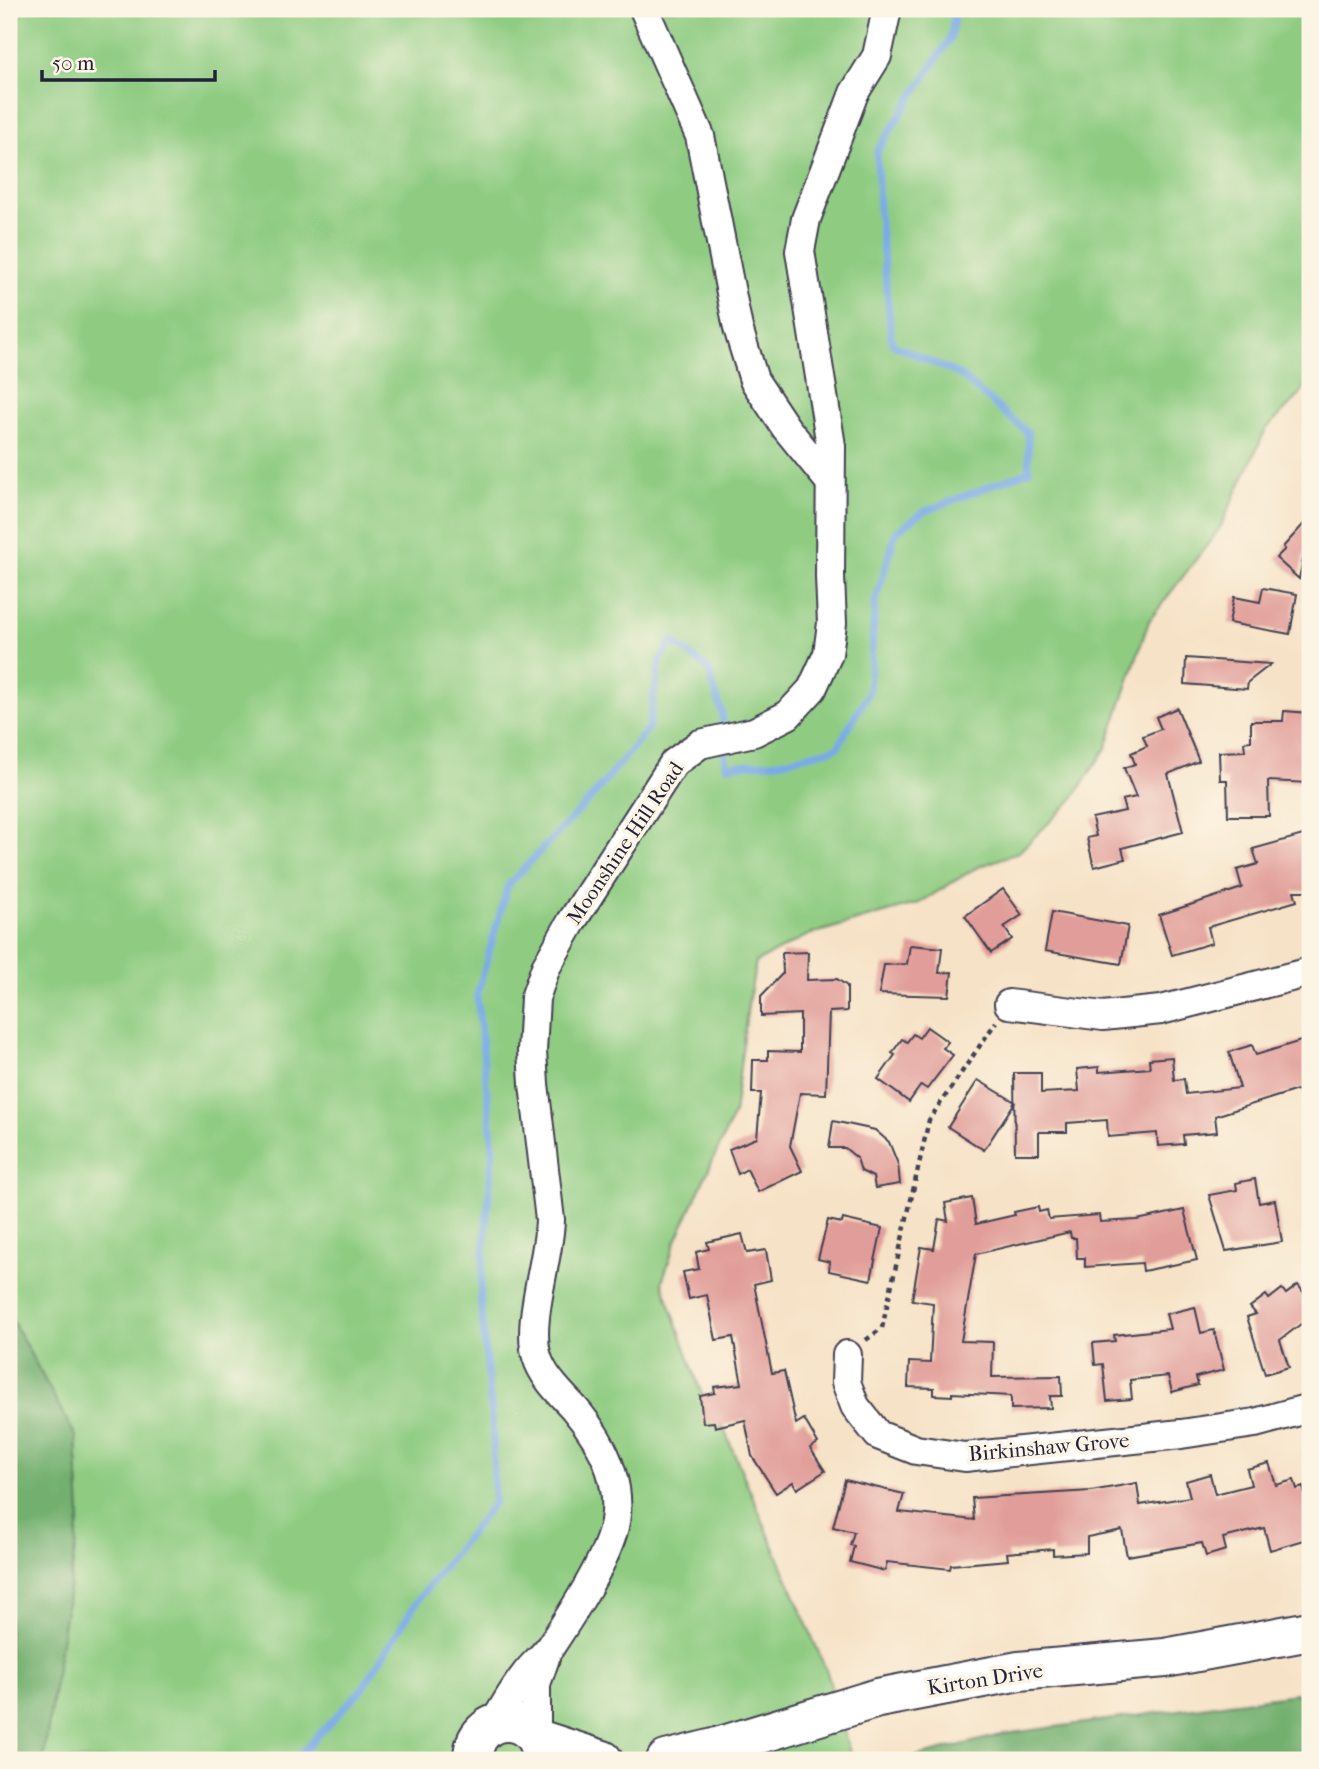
<svg xmlns="http://www.w3.org/2000/svg" width="1319" height="1769" font-family="'IM FELL French Canon',serif">
<rect width="100%" height="100%" fill="#fcf5e5"/>
<filter id="ink" filterUnits="userSpaceOnUse"><feTurbulence type="fractalNoise" baseFrequency=".0143" numOctaves="2"/><feDisplacementMap in="SourceGraphic" scale="14" xChannelSelector="R" yChannelSelector="G"/><feConvolveMatrix kernelMatrix="1 2 1 2 8 2 1 2 1" color-interpolation-filters="sRGB"/></filter>
<filter id="wash" filterUnits="userSpaceOnUse"><feTurbulence type="fractalNoise" baseFrequency=".00686" numOctaves="4" result="noise"/><feDisplacementMap in="SourceGraphic" scale="28" xChannelSelector="R" yChannelSelector="G"/><feGaussianBlur stdDeviation="1.57" result="paint"/><feColorMatrix in="noise" values="0 0 0 0 0 0 0 0 0 0 0 0 0 0 0 0 0 1.4 0 .05"/><feComposite in="paint" operator="in"/></filter>
<g filter="url(#wash)">
<rect width="100%" height="100%" fill="#f6e2c6"/>
<polygon fill="#8fcc82" stroke="#58775e" stroke-width="2" points="9,9 1310,9 1310,379 1297,398 1266,429 1220,528 1149,621 1106,748 1072,800 1019,852 976,868 919,903 808,935 756,962 748,1005 734,1114 675,1243 662,1282 701,1392 723,1427 827,1672 852,1760 43,1760 80,1516 76,1437 9,1315"/>
<g fill="#73b070" stroke="#4a6956" stroke-width="2">
<polygon points="9,1315 76,1437 80,1516 43,1760 9,1760"/>
<polygon points="1310,1692 1310,1760 902,1760 1004,1734"/>
</g>
<g fill="none" stroke-linecap="round" stroke-linejoin="round">
<g stroke="#7aaae5" stroke-width="7">
<polyline points="724,743 726,766 780,762 837,748 869,692 875,603 896,532 923,512 1029,471 1028,433 960,375 892,344 879,213 877,151 951,37 955,9"/>
<polyline points="295,1760 362,1689 418,1600 494,1503 493,1430 480,1297 493,1148 477,995 508,885 593,796 648,729 660,661 672,641 708,669 722,713 723,731"/>
</g>
</g>
<g id="blocks">
<g fill="#e19d99">
<polygon points="1310,517 1310,560 1304,554 1299,579 1276,558 1285,549 1283,547"/>
<polygon points="1263,588 1297,594 1290,634 1229,623 1234,597 1260,602"/>
<polygon points="1186,658 1271,664 1248,682 1247,689 1185,684"/>
<polygon points="1177,708 1199,761 1168,774 1183,832 1122,848 1125,859 1094,867 1087,838 1096,836 1092,818 1125,811 1122,800 1136,797 1124,768 1135,764 1131,753 1147,746 1143,736 1161,729 1156,717"/>
<polygon points="1284,711 1310,713 1310,783 1268,781 1269,816 1228,816 1227,780 1220,780 1219,752 1245,751 1244,742 1251,741 1251,721 1283,721"/>
<polygon points="1310,833 1310,891 1294,891 1297,901 1208,927 1212,943 1172,955 1159,915 1242,888 1237,870 1258,864 1253,849"/>
<polygon points="1003,889 1022,915 1004,927 1012,939 991,953 965,916"/>
<polygon points="1052,912 1128,926 1121,964 1045,951"/>
<polygon points="910,945 942,948 939,973 952,972 949,996 879,994 884,965 907,964"/>
<polygon points="808,952 807,980 837,979 847,986 847,1011 829,1012 826,1094 800,1093 790,1146 802,1171 758,1192 747,1169 738,1174 729,1149 757,1138 761,1093 752,1093 753,1060 768,1060 768,1051 800,1052 800,1014 761,1016 761,996 783,973 782,953"/>
<polygon points="927,1027 948,1042 943,1048 953,1055 927,1089 921,1085 909,1102 878,1079 895,1055 892,1053 902,1039 907,1042 913,1034 919,1038"/>
<polygon points="1310,1038 1310,1086 1215,1116 1217,1132 1183,1135 1184,1144 1158,1146 1157,1133 1108,1137 1107,1120 1067,1123 1067,1132 1039,1132 1039,1154 1015,1154 1014,1073 1041,1073 1041,1093 1079,1091 1077,1069 1099,1067 1099,1072 1150,1068 1149,1059 1172,1057 1174,1080 1184,1079 1186,1094 1240,1088 1229,1052 1252,1045 1256,1055"/>
<polygon points="978,1080 1015,1102 984,1150 948,1127"/>
<polygon points="833,1121 875,1130 889,1142 898,1164 900,1184 875,1188 873,1177 861,1171 857,1158 845,1148 829,1148"/>
<polygon points="1255,1179 1259,1203 1275,1200 1282,1242 1226,1251 1209,1195 1237,1190 1236,1183"/>
<polygon points="972,1198 976,1224 1015,1215 1014,1212 1038,1207 1039,1212 1047,1210 1049,1219 1099,1215 1100,1222 1137,1220 1184,1210 1197,1260 1143,1271 1142,1263 1085,1267 1085,1258 1077,1258 1076,1238 1071,1238 1070,1232 976,1254 961,1341 993,1342 992,1377 1061,1376 1062,1396 1050,1396 1051,1408 1011,1409 1011,1396 952,1393 952,1396 934,1395 934,1388 908,1387 909,1362 930,1363 933,1303 912,1300 921,1247 934,1249 939,1219 948,1221 945,1203"/>
<polygon points="843,1219 882,1228 871,1280 829,1271 830,1262 818,1259 828,1220 842,1223"/>
<polygon points="742,1234 747,1253 766,1250 771,1280 754,1284 772,1373 784,1371 796,1424 804,1419 818,1443 810,1448 825,1471 797,1489 793,1482 776,1493 752,1456 745,1420 715,1427 714,1422 703,1423 700,1396 715,1393 714,1387 742,1384 733,1337 716,1340 707,1295 689,1299 683,1272 699,1269 696,1252 709,1249 707,1242"/>
<polygon points="1298,1285 1310,1301 1310,1317 1280,1340 1289,1367 1265,1374 1247,1317 1256,1314 1250,1307 1266,1295 1269,1299 1282,1289 1286,1294"/>
<polygon points="1195,1307 1201,1333 1214,1330 1224,1370 1196,1377 1198,1385 1172,1392 1168,1376 1130,1380 1132,1399 1107,1401 1103,1364 1095,1365 1093,1343 1115,1341 1114,1335 1170,1329 1166,1314"/>
<polygon points="1269,1463 1276,1485 1294,1480 1297,1489 1303,1487 1310,1514 1310,1538 1270,1550 1264,1528 1223,1538 1226,1550 1206,1556 1202,1543 1127,1556 1122,1530 1087,1537 1087,1553 1053,1555 1053,1549 1007,1553 1008,1560 951,1565 950,1569 887,1562 885,1571 850,1562 854,1546 850,1545 854,1532 833,1527 845,1480 904,1494 899,1512 974,1520 972,1498 1091,1491 1137,1483 1140,1505 1190,1497 1186,1481 1210,1474 1215,1494 1251,1485 1247,1469"/>
</g>
</g>
</g>
<g filter="url(#ink)">
<use href="#blocks" fill-opacity="0" stroke="#423f50" stroke-width="2"/>
<g fill="none" stroke-linecap="round" stroke-linejoin="round">
<defs>
<g id="street">
<polyline points="644,9 700,136 738,328 754,380 786,428 830,482"/>
<polyline points="1009,1004 1103,1016 1161,1010 1310,972"/>
<polyline points="847,1355 846,1382 855,1406 878,1435 916,1450 965,1457 1181,1434 1255,1423 1310,1408"/>
<path d="M 494,1724 C 503,1708 513,1690 525,1675 C 532,1665 543,1657 550,1647 C 570,1617 598,1574 610,1540 C 628,1492 605,1444 574,1408 C 560,1393 543,1377 537,1357 C 526,1322 549,1259 550,1220 L 534,1084 L 532,1051 L 535,998 L 546,967 L 572,921 L 674,763 L 700,744 L 754,732 L 788,715 L 812,689 L 828,654 L 832,623 L 830,577 L 831,446 L 800,251 L 806,219 L 848,109 L 854,93 L 877,56 L 887,9"/>
<polyline points="532,1733 536,1721 536,1684 545,1658"/>
</g>
<g id="secondary">
<polyline points="538,1739 603,1760"/>
<path d="M 473,1760 C 472,1710 540,1709 541,1760"/>
<polyline points="666,1760 714,1748 878,1698 1019,1671 1165,1658 1310,1631"/>
</g>
</defs>
<use href="#street" stroke="#423f50" stroke-width="32"/>
<use href="#secondary" stroke="#423f50" stroke-width="42"/>
<polyline stroke="#423f50" stroke-width="4.5" stroke-dasharray="5 5" stroke-linecap="butt" points="866,1340 882,1328 929,1120 996,1022"/>
<use href="#street" stroke="#fff" stroke-width="28"/>
<use href="#secondary" stroke="#fff" stroke-width="38"/>
</g>
</g>
<g text-anchor="middle" dominant-baseline="central" stroke-width="7" stroke-linejoin="round" paint-order="stroke">
<g font-size="21" fill="#22223b" stroke="#fcf5e5">
<text transform="translate(625 843) rotate(-56)">Moonshine Hill Road</text>
<text transform="translate(1049 1447) rotate(-5)">Birkinshaw Grove</text>
<text transform="translate(985 1679) rotate(-9)">Kirton Drive</text>
</g>
</g>
<rect width="1319" height="1769" fill="none" stroke="#fcf5e5" stroke-width="35"/>
<path d="M42 70v10h173v-10" fill="none" stroke="#22223b" stroke-width="3.5"/>
<text x="52" y="70" font-size="21" fill="#22223b" stroke="#fcf5e5" stroke-width="5" paint-order="stroke">50 m</text>
</svg>
